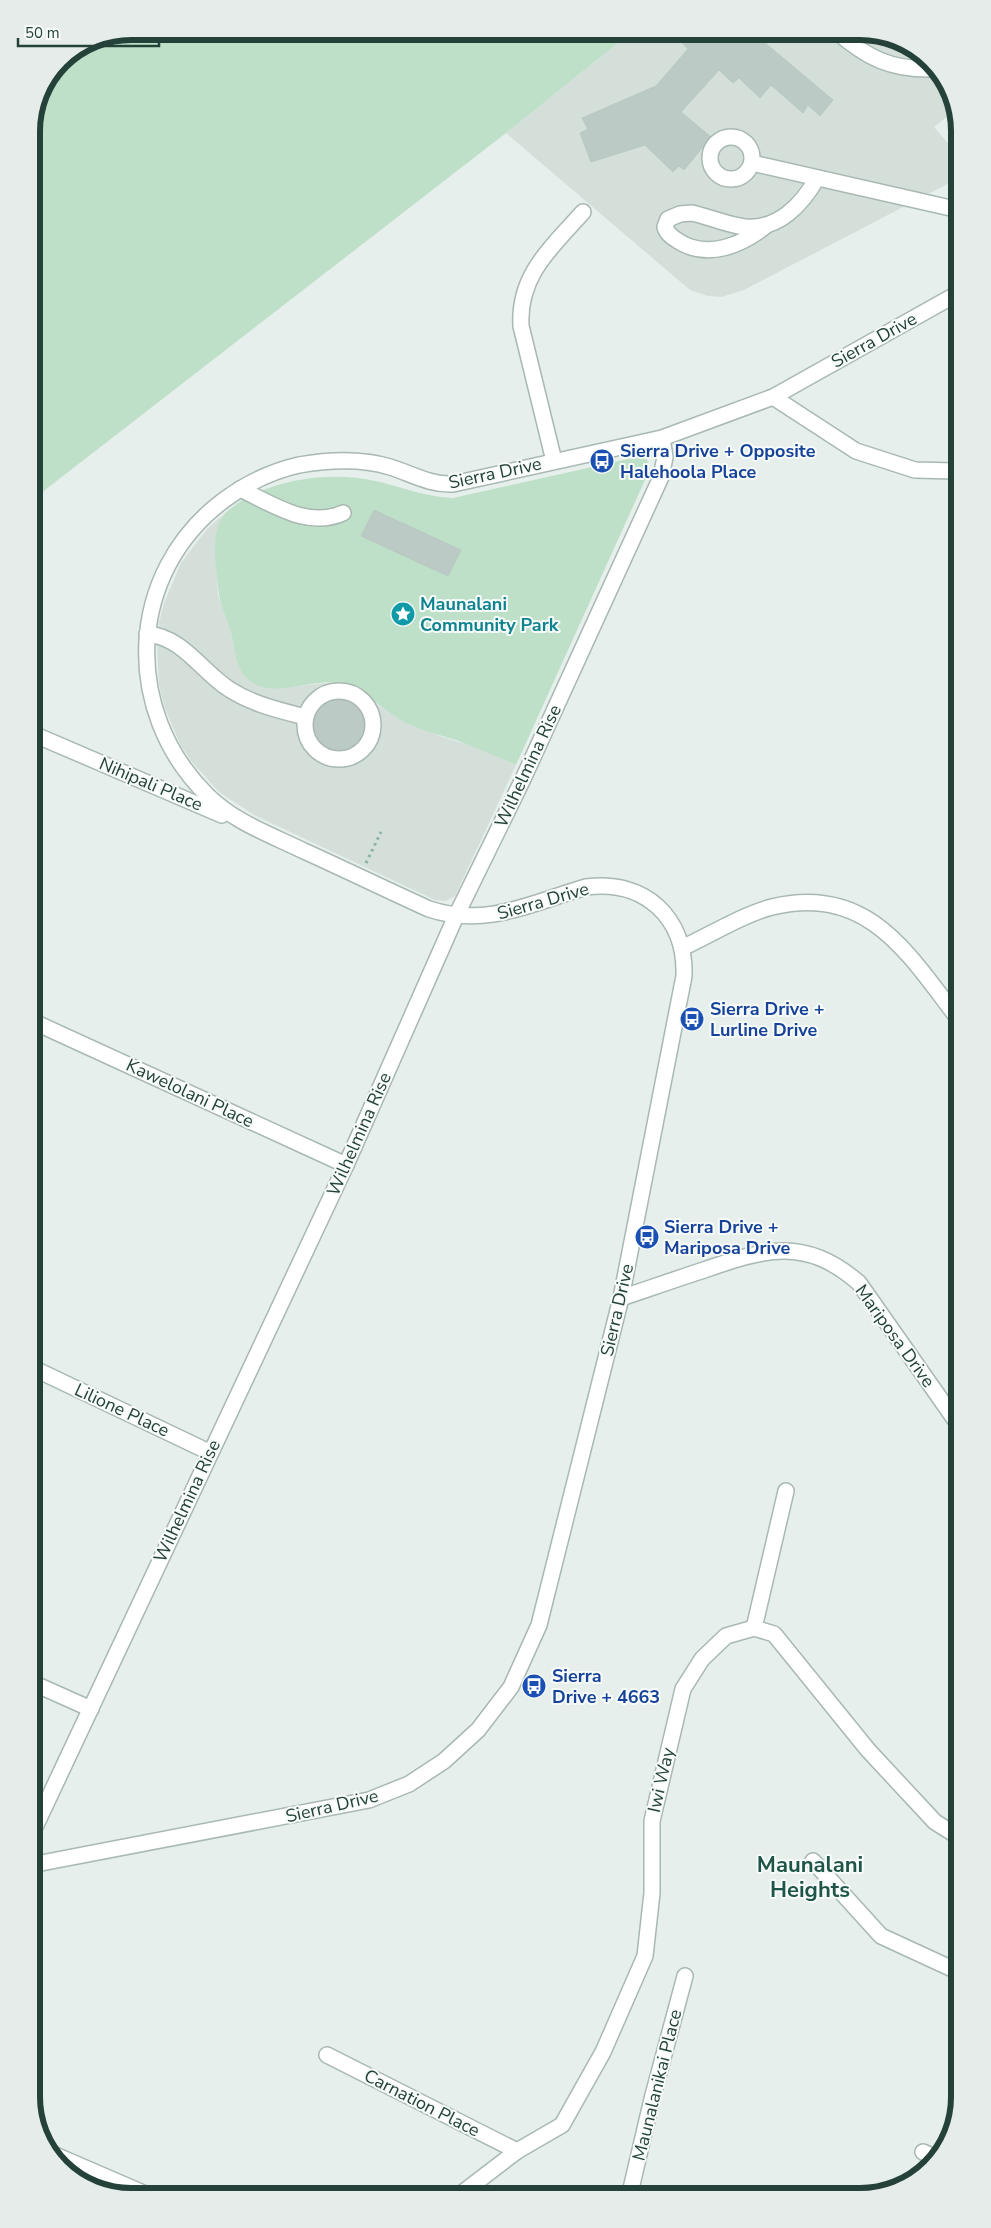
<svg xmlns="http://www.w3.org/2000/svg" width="991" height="2228" font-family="'Nunito Sans',sans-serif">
<rect width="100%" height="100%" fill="#e6efeb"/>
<g fill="#d4dfda">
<polygon points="633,31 867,31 920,52 954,99 954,111 934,127 954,150 955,180 744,290 721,297 708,296 690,290 506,133"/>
<polygon points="223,515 217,530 215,543 218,595 231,633 236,658 260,686 286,687 338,682 350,686 404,722 440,736 478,748 516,765 455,896 446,901 435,900 254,815 219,792 191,761 180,744 164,706 159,685 157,644 159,623 164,603 181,563 207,529"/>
</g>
<g fill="#bfe0c8">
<polygon points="131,31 633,31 506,133 32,500 31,125 39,93 61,60 93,39"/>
<path d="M 637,457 L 647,459 L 650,469 L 516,765 C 496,756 476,748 456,740 C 439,735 423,731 406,723 C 387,713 359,686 339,683 C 313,678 272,699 250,681 C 235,670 235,649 231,633 C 226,617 219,603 218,586 C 216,565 210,535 223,516 C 225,512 231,509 234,506 C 272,478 331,471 376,481 C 402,487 425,497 453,498 Z"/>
</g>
<g fill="#bbcac4" stroke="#b8c9c2">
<polygon points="671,31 751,31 833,100 820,116 808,105 803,113 771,85 760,98 739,78 733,83 719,70 681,112 711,137 684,170 679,166 673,172 645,145 591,162 580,133 588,129 582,118 656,86 688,49"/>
<polygon points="374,510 461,550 448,576 361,536"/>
<polygon points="336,694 354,698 367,712 369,721 368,731 359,747 342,755 332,754 316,745 308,727 314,719 312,711 318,702 326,697"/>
</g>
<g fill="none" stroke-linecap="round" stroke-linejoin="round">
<defs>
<g id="minor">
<path d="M 836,31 C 867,58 891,70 933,69"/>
<circle cx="731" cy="158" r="21"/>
<polyline points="752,163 955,209"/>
<path d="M 767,225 C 742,245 708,260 678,241 C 672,237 667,234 665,227 L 668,219 L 680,214 L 692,213 C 710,217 727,225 745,227 C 778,230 802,205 817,178"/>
<polyline points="773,397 856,451 915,470 955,471"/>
<path d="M 554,461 L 521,326 C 518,275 552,247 583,212"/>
<path d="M 240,489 C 273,504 307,529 343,513"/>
<path d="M 147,634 C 183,637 201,671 229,689 C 252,704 278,710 305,717"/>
<circle cx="339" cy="725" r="34"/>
<polyline points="33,734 222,815"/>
<path d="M 682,948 C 710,935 744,914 772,907 C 867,884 907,952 957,1017"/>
<polyline points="34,1022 346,1165"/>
<path d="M 621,1298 C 648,1289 676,1279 704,1270 C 765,1249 805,1236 859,1283 L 958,1424"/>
<polyline points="35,1369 209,1452"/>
<polyline points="754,1628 786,1491"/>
<polyline points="35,1684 91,1709"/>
<polyline points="36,1825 346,1165 456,916 523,779 661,477 665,457 662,438"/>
<polyline points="813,1861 881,1936 959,1972"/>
<path d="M 36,1864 L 369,1800 L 409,1784 L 444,1761 L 478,1730 L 511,1687 L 539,1625 L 621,1298 L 684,976 C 686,918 645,879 586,887 C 531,903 487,928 429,909 C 387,890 346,870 304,851 C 271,835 234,822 207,795 C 122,711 126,573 224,500 C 246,484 272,471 299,465 C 328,460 361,458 390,467 C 412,474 430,485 453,484 L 662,438 L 773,397 L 955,295"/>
<polyline points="327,2055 517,2151"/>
<polyline points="923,2152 936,2158"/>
<polyline points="55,2155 150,2196"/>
<polyline points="630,2193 652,2099 685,1976"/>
<polyline points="461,2194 517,2151 562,2125 603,2052 645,1956 652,1893 652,1821 683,1689 702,1659 726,1636 754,1628 774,1634 868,1750 935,1822 959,1837"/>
</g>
</defs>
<use href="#minor" stroke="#a8b8b2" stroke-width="18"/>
<polyline stroke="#86b3a5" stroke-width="3" stroke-dasharray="2.5 4" stroke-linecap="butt" points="366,863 381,832"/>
<use href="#minor" stroke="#fff" stroke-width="15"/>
</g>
<defs>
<symbol id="bus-disc" viewBox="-11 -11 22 22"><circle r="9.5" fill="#1a4fb4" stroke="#f7fbf9"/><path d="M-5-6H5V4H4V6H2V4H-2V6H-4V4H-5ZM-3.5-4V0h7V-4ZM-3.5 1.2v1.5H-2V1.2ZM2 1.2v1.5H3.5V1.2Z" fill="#fff"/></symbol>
<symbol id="sight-disc" viewBox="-11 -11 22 22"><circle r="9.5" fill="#0f9aa8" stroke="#f7fbf9"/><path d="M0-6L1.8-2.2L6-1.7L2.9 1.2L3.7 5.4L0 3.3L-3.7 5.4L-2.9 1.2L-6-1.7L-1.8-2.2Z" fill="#fff"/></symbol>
</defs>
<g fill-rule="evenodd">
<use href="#bus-disc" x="588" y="447" width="28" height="28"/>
<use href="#sight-disc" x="389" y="600" width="28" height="28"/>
<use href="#bus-disc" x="678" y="1005" width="28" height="28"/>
<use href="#bus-disc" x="633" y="1223" width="28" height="28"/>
<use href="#bus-disc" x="520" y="1672" width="28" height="28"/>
</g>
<g text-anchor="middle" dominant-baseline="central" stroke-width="4" stroke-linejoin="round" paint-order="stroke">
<g font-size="18" fill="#24423a" stroke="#f7fbf9">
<text transform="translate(874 340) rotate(-29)">Sierra Drive</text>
<text transform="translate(495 473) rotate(-12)">Sierra Drive</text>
<text transform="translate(528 766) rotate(-65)">Wilhelmina Rise</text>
<text transform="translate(151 784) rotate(23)">Nihipali Place</text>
<text transform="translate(543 901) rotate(-16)">Sierra Drive</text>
<text transform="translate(190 1093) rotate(25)">Kawelolani Place</text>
<text transform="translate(359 1134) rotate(-66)">Wilhelmina Rise</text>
<text transform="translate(617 1310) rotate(-77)">Sierra Drive</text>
<text transform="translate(895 1336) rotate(54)">Mariposa Drive</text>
<text transform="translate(122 1410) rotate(25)">Lilione Place</text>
<text transform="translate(187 1501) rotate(-65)">Wilhelmina Rise</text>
<text transform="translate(661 1780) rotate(-77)">Iwi Way</text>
<text transform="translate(332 1806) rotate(-13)">Sierra Drive</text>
<text transform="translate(657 2085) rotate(-76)">Maunalanikai Place</text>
<text transform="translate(422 2103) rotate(27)">Carnation Place</text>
</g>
<g font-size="18" font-weight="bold" fill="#164399" stroke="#f7fbf9" text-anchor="start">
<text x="620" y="451">Sierra Drive + Opposite<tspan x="620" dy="21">Halehoola Place</tspan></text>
<text x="710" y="1009">Sierra Drive +<tspan x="710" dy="21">Lurline Drive</tspan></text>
<text x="664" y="1227">Sierra Drive +<tspan x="664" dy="21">Mariposa Drive</tspan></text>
<text x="552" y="1676">Sierra<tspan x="552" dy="21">Drive + 4663</tspan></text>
</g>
<g font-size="18" font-weight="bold" fill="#0d838f" stroke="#f7fbf9" text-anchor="start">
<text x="420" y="604">Maunalani<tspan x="420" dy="21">Community Park</tspan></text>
</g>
<g font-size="22" font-weight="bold" fill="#1f5548" stroke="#f7fbf9">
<text x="810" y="1865">Maunalani<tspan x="810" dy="25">Heights</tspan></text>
</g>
</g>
<path d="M0 0H991V2228H0ZM131 40H860A91 91 0 0 1 951 131V2097A91 91 0 0 1 860 2188H131A91 91 0 0 1 40 2097V131A91 91 0 0 1 131 40Z" fill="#e6ecea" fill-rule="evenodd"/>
<path fill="none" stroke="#24423a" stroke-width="6" d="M131 40H860A91 91 0 0 1 951 131V2097A91 91 0 0 1 860 2188H131A91 91 0 0 1 40 2097V131A91 91 0 0 1 131 40Z"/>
<path d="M18 38v8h141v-8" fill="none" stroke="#24423a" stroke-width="2.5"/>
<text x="25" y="38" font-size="15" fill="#24423a" stroke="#f7fbf9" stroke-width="4" paint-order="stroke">50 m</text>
</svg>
